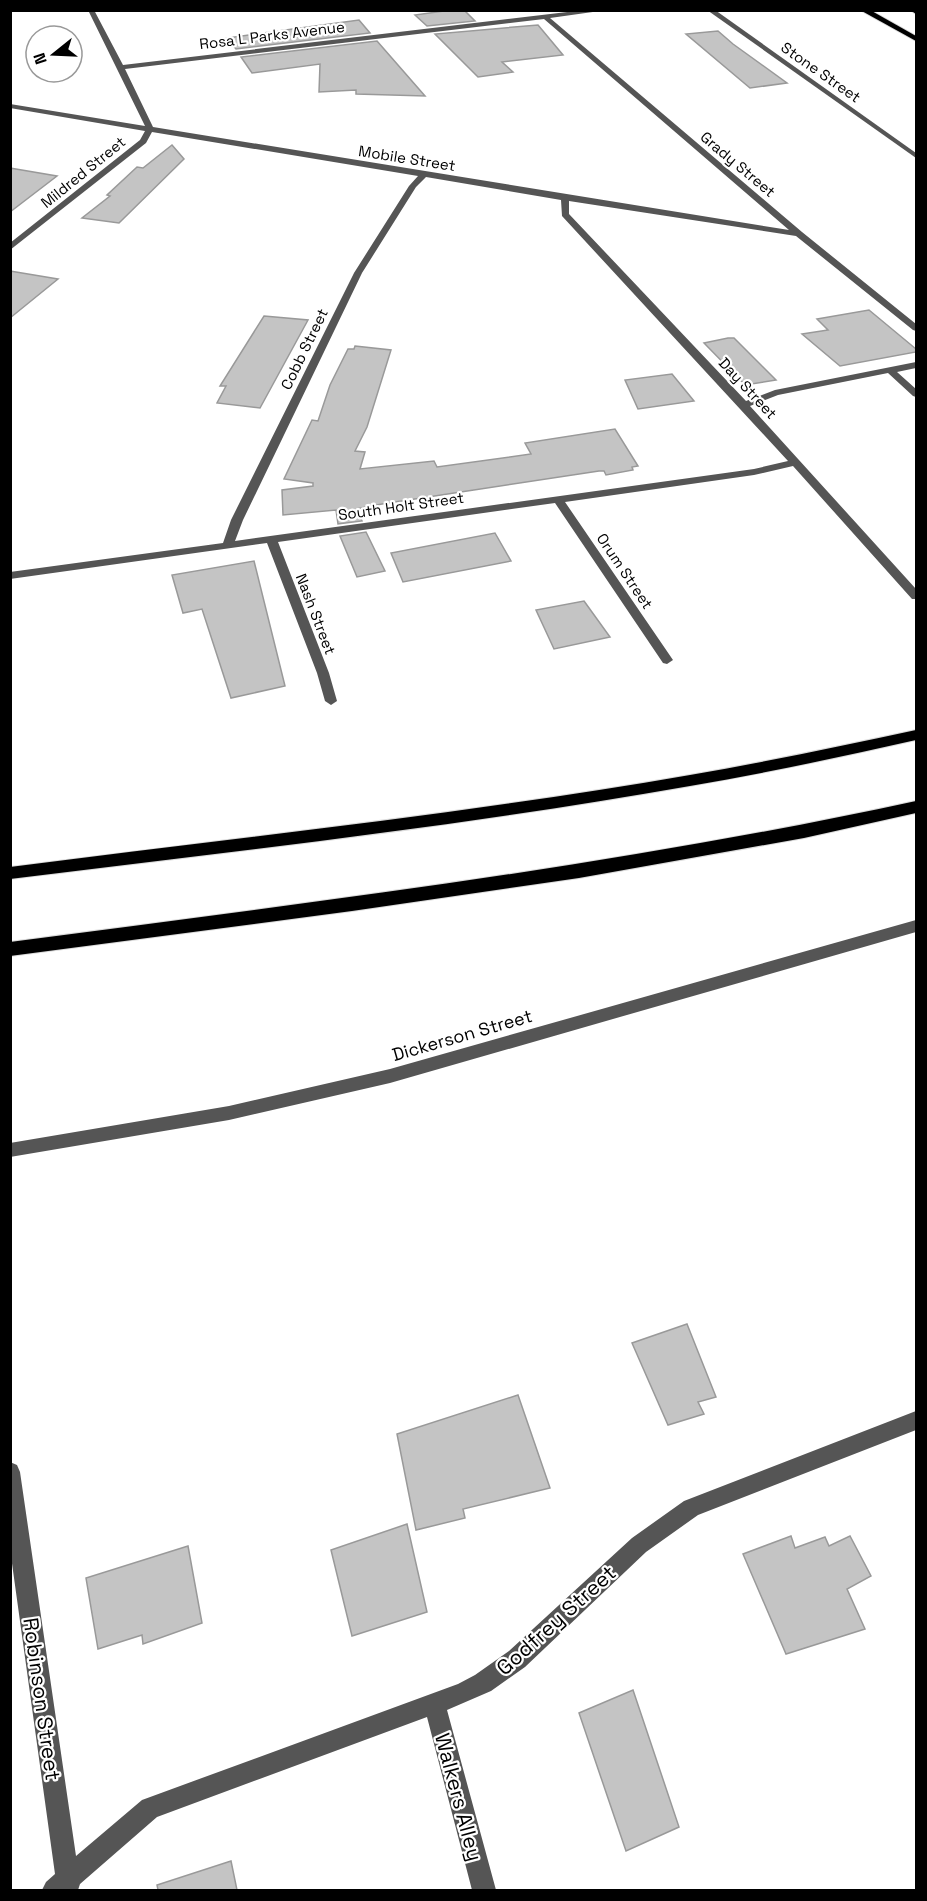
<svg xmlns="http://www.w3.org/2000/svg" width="927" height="1901" font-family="'Space Grotesk',sans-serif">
<rect width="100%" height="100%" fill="#fff"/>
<g fill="#c4c4c4" stroke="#999" stroke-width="1.5">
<polygon points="451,10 464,10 475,21 427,26 415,15"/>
<polygon points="359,20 370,33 236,49 227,38"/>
<polygon points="538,25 563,55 502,62 513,72 478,77 435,34"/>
<polygon points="718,31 733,44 787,83 750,88 686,34"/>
<polygon points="377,41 425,96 356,94 356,90 319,92 320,64 252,73 241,57"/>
<polygon points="172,145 184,159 119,223 82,218 110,196 107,195 137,167 143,168"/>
<polygon points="10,168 57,176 10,212"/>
<polygon points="10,271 58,279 10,318"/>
<polygon points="869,310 916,349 916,352 840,366 802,334 828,330 817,319"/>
<polygon points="264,316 308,320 260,408 217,403 226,386 220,386"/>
<polygon points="728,338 734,338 776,380 745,385 704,343"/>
<polygon points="355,346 391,350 367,427 355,451 365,452 360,469 434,461 437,467 531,454 525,443 615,429 638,466 632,467 633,470 606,475 604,471 599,471 382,504 356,509 362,521 338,524 336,510 283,515 282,490 313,486 313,483 284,479 312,420 318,421 330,385 348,349 354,349"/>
<polygon points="672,374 694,401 638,409 625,380"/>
<polygon points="366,532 385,571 357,577 340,536"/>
<polygon points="495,533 511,561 403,582 391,553"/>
<polygon points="254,561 285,686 231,698 202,609 183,613 172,575"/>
<polygon points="584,601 610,637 554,649 536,610"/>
<polygon points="687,1324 716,1397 698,1402 704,1414 668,1425 632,1343"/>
<polygon points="518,1395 550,1488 463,1509 465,1518 416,1530 397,1434"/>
<polygon points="407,1524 427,1612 352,1636 331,1550"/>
<polygon points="791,1536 795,1548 825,1537 829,1546 850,1536 871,1576 847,1589 865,1629 786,1654 743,1554"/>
<polygon points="188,1546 202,1623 143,1644 142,1635 98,1649 86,1578"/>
<polygon points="633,1690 679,1827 626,1851 579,1713"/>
<polygon points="231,1861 237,1890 158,1890 157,1885"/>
</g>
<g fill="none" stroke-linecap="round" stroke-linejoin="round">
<defs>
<g id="highway">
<polygon points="860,10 870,10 916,36 916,41"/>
<polygon points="910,10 916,10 916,14"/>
<path d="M 916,730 L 916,740 C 841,757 766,773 690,786 C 465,826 237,851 10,879 L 10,867 C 237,838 465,814 690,775 C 766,762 841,746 916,730 Z"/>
<path d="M 916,801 L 916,813 L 804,838 L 579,878 L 352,911 L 10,956 L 10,942 C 314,902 616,866 916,801 Z"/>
</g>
</defs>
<use href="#highway" stroke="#dbdbdb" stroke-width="2"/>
<g fill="#555" fill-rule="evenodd">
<path d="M 88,10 L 94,10 L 123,65 L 584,10 L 607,10 L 550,18 L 802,232 L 916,324 L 916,331 L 913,330 L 796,236 L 569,201 L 569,214 L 746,401 L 775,390 L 916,362 L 916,368 L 897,372 L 916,389 L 916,397 L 913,396 L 888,373 L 778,395 L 750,406 L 916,589 L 916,599 L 912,599 L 793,466 L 754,475 L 565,502 L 673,660 L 667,664 L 663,663 L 555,503 L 278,542 L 329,673 L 337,701 L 331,705 L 325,701 L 317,673 L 267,543 L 10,579 L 10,572 L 223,543 L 231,520 L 354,273 L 409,186 L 418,176 L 152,132 L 146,143 L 10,250 L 10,243 L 140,140 L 145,131 L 10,108 L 10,104 L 145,126 ZM 544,19 L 789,230 L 153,127 L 125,69 ZM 426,177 L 561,200 L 562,216 L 788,461 L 754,469 L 235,541 L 243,520 L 362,273 L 416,187 Z"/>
<polygon points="707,10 715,10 916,153 916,158"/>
<polygon points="916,920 916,932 390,1083 229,1120 10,1157 10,1143 229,1106 390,1069"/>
<polygon points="916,1411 916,1430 698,1515 646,1552 525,1667 491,1691 447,1710 496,1890 472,1890 427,1717 157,1817 80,1884 78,1890 42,1890 46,1882 55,1874 10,1549 10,1462 17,1465 20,1472 76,1856 142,1800 458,1684 475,1675 509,1651 632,1538 684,1501"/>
</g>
<use href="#highway" fill="#000" fill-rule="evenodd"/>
</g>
<g text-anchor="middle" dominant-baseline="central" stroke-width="4.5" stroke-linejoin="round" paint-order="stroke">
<g font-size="15" fill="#000" stroke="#fff">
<text transform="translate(272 35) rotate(-7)">Rosa L Parks Avenue</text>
<text transform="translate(821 72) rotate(35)">Stone Street</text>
<text transform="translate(407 158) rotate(9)">Mobile Street</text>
<text transform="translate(738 164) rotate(40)">Grady Street</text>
<text transform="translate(83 172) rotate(-39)">Mildred Street</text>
<text transform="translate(304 349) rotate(-64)">Cobb Street</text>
<text transform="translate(748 388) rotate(47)">Day Street</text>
<text transform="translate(401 506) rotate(-8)">South Holt Street</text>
<text transform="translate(625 571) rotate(56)">Orum Street</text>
<text transform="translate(316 614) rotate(69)">Nash Street</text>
</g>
<g font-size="18" fill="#000" stroke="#fff">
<text transform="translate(462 1035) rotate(-16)">Dickerson Street</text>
</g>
<g font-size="21" fill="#000" stroke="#fff">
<text transform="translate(556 1620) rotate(-42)">Godfrey Street</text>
<text transform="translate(42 1699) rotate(82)">Robinson Street</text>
<text transform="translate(459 1797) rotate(75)">Walkers Alley</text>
</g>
</g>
<rect width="927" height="1901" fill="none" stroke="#000000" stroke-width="24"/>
<g transform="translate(54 54) rotate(252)"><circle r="28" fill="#ffffff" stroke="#999999" stroke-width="1.5"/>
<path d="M0-4.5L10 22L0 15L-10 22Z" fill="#000000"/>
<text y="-9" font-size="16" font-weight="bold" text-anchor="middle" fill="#000000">N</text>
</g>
</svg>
